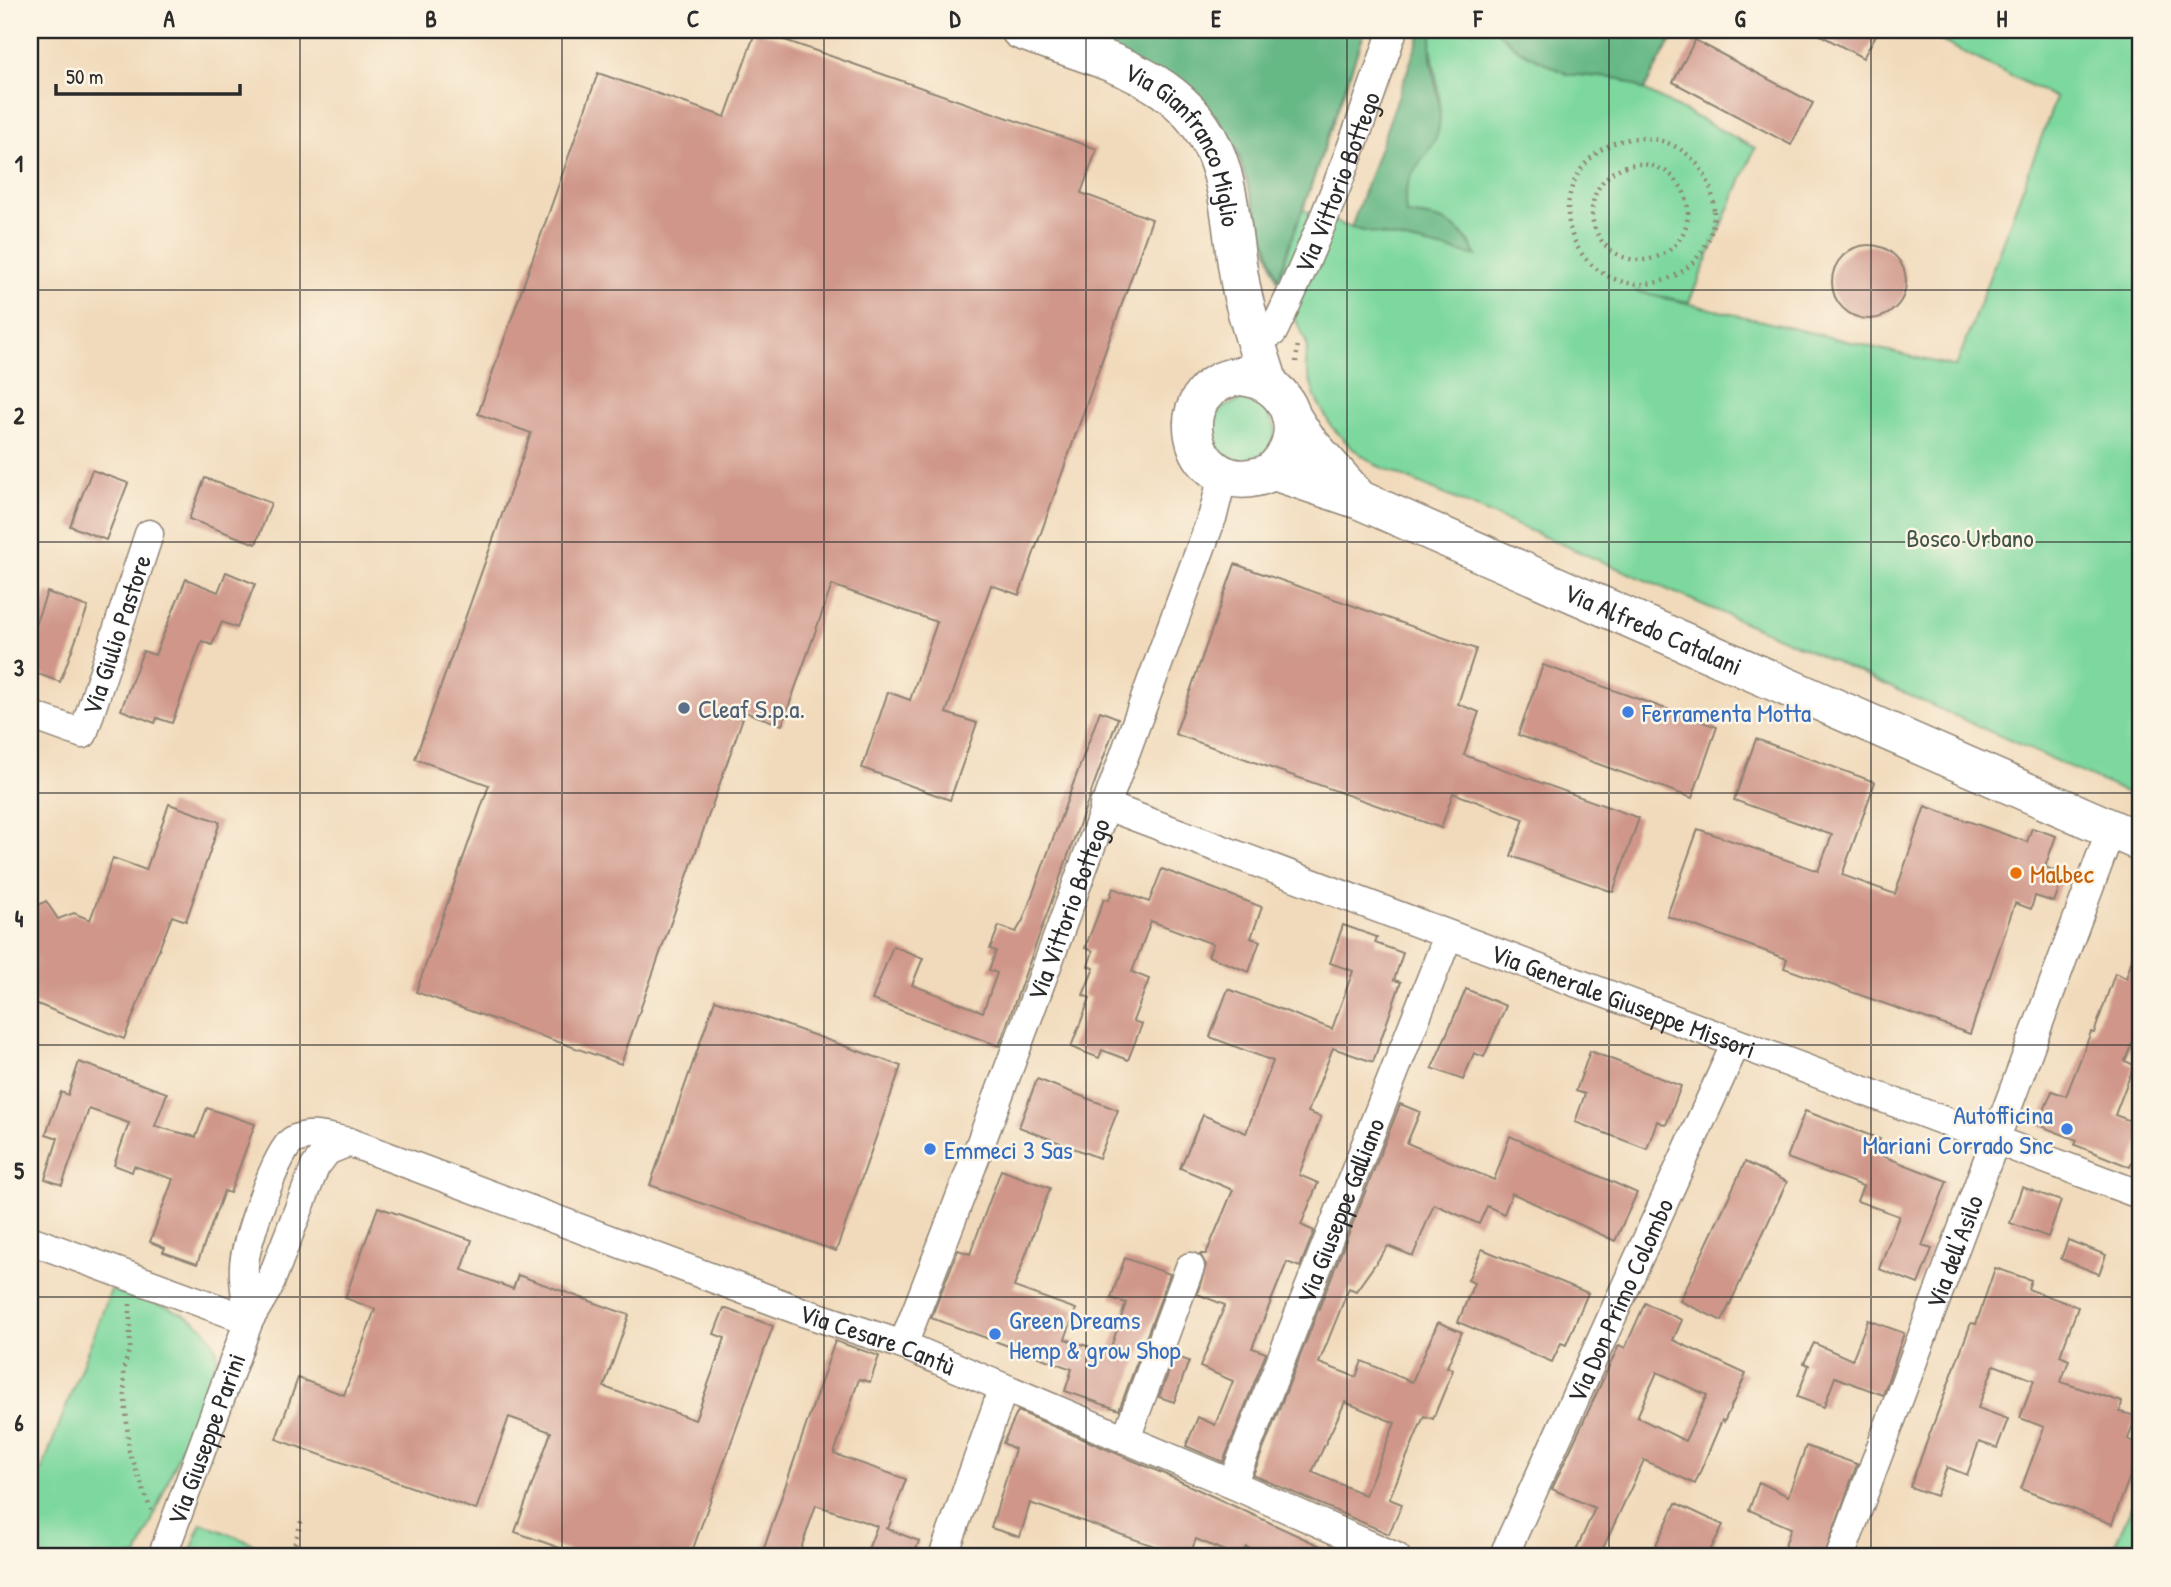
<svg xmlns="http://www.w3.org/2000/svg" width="2171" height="1587" font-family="'Patrick Hand',sans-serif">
<rect width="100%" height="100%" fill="#fcf5e5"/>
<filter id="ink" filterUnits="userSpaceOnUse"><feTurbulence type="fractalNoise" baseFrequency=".0143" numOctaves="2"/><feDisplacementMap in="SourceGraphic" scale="14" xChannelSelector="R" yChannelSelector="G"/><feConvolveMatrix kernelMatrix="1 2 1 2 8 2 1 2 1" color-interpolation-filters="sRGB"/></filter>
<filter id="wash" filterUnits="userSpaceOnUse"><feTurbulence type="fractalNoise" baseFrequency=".00686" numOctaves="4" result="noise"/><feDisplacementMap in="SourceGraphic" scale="28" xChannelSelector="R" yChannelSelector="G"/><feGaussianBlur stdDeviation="1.57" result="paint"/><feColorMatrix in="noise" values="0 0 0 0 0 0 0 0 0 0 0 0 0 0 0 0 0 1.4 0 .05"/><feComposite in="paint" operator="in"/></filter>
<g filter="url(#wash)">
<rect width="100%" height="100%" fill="#f1dabb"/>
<g fill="#7dd89e" stroke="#548264" stroke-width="2">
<path d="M 1068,30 L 1365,30 L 1303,210 L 1349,227 L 1476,255 C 1463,224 1438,217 1406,214 L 1403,197 L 1411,171 L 1427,151 L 1440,101 L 1430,40 L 1434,30 L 1496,30 L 1519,50 L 1567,74 L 1621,78 L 1755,148 L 1689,302 L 1635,291 L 1956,367 L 2056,98 L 1919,30 L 2141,30 L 2141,799 L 1788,641 L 1376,465 L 1352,448 L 1331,426 L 1315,397 L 1306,366 L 1307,344 L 1277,279 L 1235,147 L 1215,116 Z"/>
<polygon points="1243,399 1265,408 1276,429 1269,452 1250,464 1217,452 1211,429 1221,408"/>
<path d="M 111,1290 C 149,1303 213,1311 218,1358 L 137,1557 L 30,1557 L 30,1468 L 41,1472 Z"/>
<polygon points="2141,1485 2141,1557 2113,1557 2110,1556"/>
<polygon points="201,1523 287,1557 189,1557"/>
</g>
<g fill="#66b885" stroke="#487258" stroke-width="2">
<polygon points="1069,30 1365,30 1278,279 1236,146 1216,115"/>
<path d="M 1422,30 L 1434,30 C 1423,59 1444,95 1439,126 C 1433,162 1399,167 1406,214 C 1445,219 1456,220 1477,256 L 1351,228 Z"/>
<polygon points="1496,30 1669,30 1675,33 1644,90 1621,79 1567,74 1519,50"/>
</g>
<g id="blocks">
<g fill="#cf9689" fill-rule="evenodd">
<polygon points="756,30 1097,149 1081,193 1152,219 1019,595 991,585 946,713 977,723 950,800 862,768 888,692 910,700 937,622 832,585 782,725 745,712 621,1064 416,992 489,785 415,759 531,433 478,414 598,73 725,117"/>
<polygon points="1811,30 1879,30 1863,58"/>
<polygon points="1695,40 1813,103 1791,145 1673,82"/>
<circle cx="1869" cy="282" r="37"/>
<polygon points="92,470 128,483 106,540 70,526"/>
<polygon points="205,478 271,503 256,544 189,519"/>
<polygon points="1235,564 1476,649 1458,704 1479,712 1464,755 1639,818 1613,892 1511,856 1524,819 1453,793 1441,828 1175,734"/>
<polygon points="226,572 255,584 237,628 222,622 212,645 202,641 172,723 157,718 155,723 121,710 143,651 155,655 186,579 218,592"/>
<polygon points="47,592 88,607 60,682 30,671 30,639"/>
<polygon points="1543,665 1717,727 1692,798 1518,735"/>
<polygon points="1100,711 1118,718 999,1046 872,1000 893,946 923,958 912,985 983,1012 997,973 989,970 996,951 990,949 999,926 1016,932 1023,920"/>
<polygon points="1756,739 1875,782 1842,875 1895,894 1925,806 2027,842 2032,828 2056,836 2045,867 2064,874 2054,902 2035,896 2031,909 2015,903 1970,1034 1784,968 1787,959 1667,916 1698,829 1818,871 1832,835 1734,800"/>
<polygon points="169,804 220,822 186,921 172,916 124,1039 30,1001 30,910 46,901 58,919 74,913 90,920 113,858 146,870"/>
<polygon points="1162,869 1262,907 1251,938 1260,941 1249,972 1208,956 1213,944 1151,921 1132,972 1149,979 1133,1021 1142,1024 1128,1060 1102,1050 1099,1058 1071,1047 1090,998 1083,995 1094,968 1088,966 1093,951 1085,948 1104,899 1109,900 1113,888 1149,902"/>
<polygon points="1343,925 1377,937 1375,943 1403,953 1394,980 1401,982 1373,1062 1333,1048 1308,1112 1321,1117 1299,1175 1318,1183 1301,1225 1314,1231 1300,1267 1287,1262 1252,1348 1266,1353 1223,1462 1186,1446 1198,1417 1215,1425 1233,1381 1200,1367 1225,1305 1197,1294 1206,1265 1200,1254 1206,1254 1233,1190 1180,1168 1203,1115 1246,1133 1273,1061 1210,1037 1228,989 1332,1029 1353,971 1330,963"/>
<polygon points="2138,942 2141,943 2141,1019 2125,1061 2134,1065 2115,1115 2141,1125 2141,1138 2130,1167 2075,1145 2077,1140 2038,1125 2052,1091 2066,1096 2091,1032 2094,1033 2115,973 2126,978"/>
<polygon points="1466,989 1506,1006 1484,1057 1474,1053 1463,1080 1432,1068"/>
<polygon points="715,1000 901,1066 836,1251 650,1185"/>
<polygon points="1590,1051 1681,1086 1666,1125 1657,1121 1647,1149 1575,1122 1585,1094 1576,1091"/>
<polygon points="79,1062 167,1093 155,1126 196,1137 207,1108 255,1124 230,1193 224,1191 197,1264 163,1252 165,1248 150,1242 173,1179 134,1166 132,1172 114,1165 129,1123 89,1109 62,1185 45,1179 58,1138 46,1134 61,1092 68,1095"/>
<polygon points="1037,1079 1118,1110 1099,1158 1019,1127"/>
<path d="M 1400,1104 L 1420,1112 L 1407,1143 L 1494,1180 L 1510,1136 L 1637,1193 L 1615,1241 L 1512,1193 L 1504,1214 L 1487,1206 L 1479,1224 L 1434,1204 L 1413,1256 L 1388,1246 L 1356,1291 L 1349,1288 L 1319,1363 L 1356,1377 L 1362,1361 L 1412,1382 L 1438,1322 L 1462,1332 L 1447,1367 L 1453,1370 L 1433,1419 L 1424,1416 L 1389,1499 L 1402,1504 L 1389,1534 L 1253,1475 ZM 1345,1402 L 1395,1423 L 1365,1495 L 1312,1472 Z"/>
<polygon points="1805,1111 1880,1139 1875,1153 1947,1181 1922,1246 1932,1249 1918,1284 1879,1269 1899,1216 1857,1201 1863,1186 1787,1158"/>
<polygon points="1745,1162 1787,1182 1722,1321 1680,1301"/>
<polygon points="1001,1170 1050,1188 1014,1287 1076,1309 1065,1339 1109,1353 1126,1303 1111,1298 1125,1258 1170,1274 1119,1410 1065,1391 1072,1369 931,1318 958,1250 970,1254"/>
<polygon points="2022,1187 2061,1201 2048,1237 2010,1223"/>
<polygon points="378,1207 472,1240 462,1270 513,1289 518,1275 629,1315 604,1387 695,1420 725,1338 714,1334 724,1308 773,1326 690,1557 585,1557 515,1532 551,1432 509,1417 476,1510 276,1439 298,1378 344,1395 375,1309 345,1298"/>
<polygon points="2068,1240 2106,1255 2099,1274 2061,1259"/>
<polygon points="1482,1249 1588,1293 1566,1345 1561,1343 1552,1362 1458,1322 1474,1283 1468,1280"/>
<polygon points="1995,1268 2031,1280 2028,1289 2078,1307 2060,1356 2069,1360 2061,1382 2122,1402 2120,1412 2136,1416 2128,1439 2141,1447 2112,1524 2021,1489 2044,1427 2020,1418 2034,1380 1994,1365 1978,1408 2008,1419 1997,1448 1979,1442 1967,1475 1947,1467 1936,1496 1910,1487 1971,1323 1976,1324"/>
<path d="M 1645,1303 L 1682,1320 L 1673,1340 L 1746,1374 L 1724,1422 L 1722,1420 L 1695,1484 L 1644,1460 L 1599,1557 L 1573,1557 L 1595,1508 L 1552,1489 L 1619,1345 L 1625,1348 ZM 1657,1372 L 1707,1395 L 1685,1441 L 1637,1417 Z"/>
<polygon points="1868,1320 1904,1333 1883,1395 1835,1377 1824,1407 1797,1397 1809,1365 1804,1363 1814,1343 1852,1360"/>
<polygon points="835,1341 879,1356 870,1382 859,1379 834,1454 906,1479 888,1529 885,1528 919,1541 913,1557 865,1557 877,1526 816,1505 798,1557 761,1557"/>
<polygon points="1175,1356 1189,1361 1174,1402 1159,1397"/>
<polygon points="1018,1411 1162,1473 1344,1557 1269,1557 1246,1547 1239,1557 1196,1539 1189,1557 1159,1557 1163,1549 1030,1503 1020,1537 991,1528 1015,1449 1003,1443"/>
<polygon points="1806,1446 1857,1464 1824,1557 1781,1557 1791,1528 1749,1510 1759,1482 1788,1496"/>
<polygon points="1676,1503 1723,1525 1707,1557 1650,1557"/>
</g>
</g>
</g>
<g filter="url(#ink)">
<use href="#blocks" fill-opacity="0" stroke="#8e8273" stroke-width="2"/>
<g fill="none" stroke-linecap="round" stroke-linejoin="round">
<defs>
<g id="street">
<path id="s1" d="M 1273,332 C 1321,235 1358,132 1393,30"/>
<path id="s2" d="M 30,715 L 83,734 L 149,534"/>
<path id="s3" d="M 1104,805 L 2141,1195"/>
<polyline points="30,1240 249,1320"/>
<path id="s4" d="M 249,1320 C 247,1303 243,1284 244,1266 C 244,1246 276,1152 292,1141 C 309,1130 331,1139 349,1142 L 803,1312 L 903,1345 L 1232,1484 L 1396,1557"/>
<path id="s5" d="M 903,1345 C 1011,1070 1110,792 1213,515 L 1220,487 L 1216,471"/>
<polyline points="1126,1438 1190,1267"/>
<path id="s6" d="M 1232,1484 L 1448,936"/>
<path id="s7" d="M 162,1557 L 249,1320 L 268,1288 L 315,1167 L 327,1151 L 349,1142"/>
<polyline points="943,1557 1003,1389"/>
<path id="s8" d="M 1503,1557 L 1736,1043"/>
<path id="s9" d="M 1840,1557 L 2111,829"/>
</g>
<g id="secondary">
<path id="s10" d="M 1020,30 C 1065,47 1124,62 1163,89 C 1239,142 1225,219 1243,297 C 1250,326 1260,355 1269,384"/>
<path d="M 1240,376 C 1284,379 1308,424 1282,460 C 1275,470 1268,475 1256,477 C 1188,493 1164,386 1240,376 Z"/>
<polyline points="1291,416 1305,438 1358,498"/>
<path id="s11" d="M 1274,471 L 1360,500 L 2141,842"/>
</g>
</defs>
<use href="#street" stroke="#8e8273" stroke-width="31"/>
<use href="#secondary" stroke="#8e8273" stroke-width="41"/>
<g stroke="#8e8273" stroke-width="4.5" stroke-dasharray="2 5" stroke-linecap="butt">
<circle cx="1641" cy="211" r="73"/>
<circle cx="1640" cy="212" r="48"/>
<polyline points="1296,362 1298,343"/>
<polyline points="130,1304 130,1348 123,1370 129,1451 151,1510"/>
<polyline points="291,1557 302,1518"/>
</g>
<use href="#street" stroke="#fff" stroke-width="28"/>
<use href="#secondary" stroke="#fff" stroke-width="38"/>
</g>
</g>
<path fill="none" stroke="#2b2b2b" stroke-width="2" stroke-opacity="0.55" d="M 300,30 L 300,1557M 562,30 L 562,1557M 824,30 L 824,1557M 1086,30 L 1086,1557M 1347,30 L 1347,1557M 1609,30 L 1609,1557M 1871,30 L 1871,1557M 30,290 L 2141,290M 30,542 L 2141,542M 30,793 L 2141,793M 30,1045 L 2141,1045M 30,1297 L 2141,1297"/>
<circle fill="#5c6f8a" stroke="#fcf5e5" stroke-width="2.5" cx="684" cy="708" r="7"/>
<g fill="#3f7fe0" stroke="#fcf5e5" stroke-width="2.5">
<circle cx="1628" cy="712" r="7"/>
<circle cx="2067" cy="1129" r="7"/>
<circle cx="930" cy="1149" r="7"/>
<circle cx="995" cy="1334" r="7"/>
</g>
<circle fill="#e8710a" stroke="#fcf5e5" stroke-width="2.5" cx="2016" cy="873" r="7"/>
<g text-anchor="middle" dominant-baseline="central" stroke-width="5" stroke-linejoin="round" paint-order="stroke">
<g font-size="26" fill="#2b2b2b" stroke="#fcf5e5">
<text stroke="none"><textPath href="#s10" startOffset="214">Via Gianfranco Miglio</textPath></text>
<text stroke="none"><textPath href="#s1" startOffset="163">Via Vittorio Bottego</textPath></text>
<text stroke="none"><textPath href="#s11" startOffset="411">Via Alfredo Catalani</textPath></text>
<text stroke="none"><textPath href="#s2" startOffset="161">Via Giulio Pastore</textPath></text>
<text stroke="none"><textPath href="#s5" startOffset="466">Via Vittorio Bottego</textPath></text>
<text stroke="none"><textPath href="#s3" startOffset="555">Via Generale Giuseppe Missori</textPath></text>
<text stroke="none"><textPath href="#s6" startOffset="294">Via Giuseppe Galliano</textPath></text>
<text stroke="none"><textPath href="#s9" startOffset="326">Via dell'Asilo</textPath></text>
<text stroke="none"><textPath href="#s8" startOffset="282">Via Don Primo Colombo</textPath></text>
<text stroke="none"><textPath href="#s4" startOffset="812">Via Cesare Cantù</textPath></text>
<text stroke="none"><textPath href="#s7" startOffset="126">Via Giuseppe Parini</textPath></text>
</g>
<g font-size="26" fill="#405648" stroke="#fcf5e5">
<text x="1970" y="537">Bosco Urbano</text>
</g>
<g font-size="26" fill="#4e5e75" stroke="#fcf5e5" text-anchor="start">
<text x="698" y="708">Cleaf S.p.a.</text>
</g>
<g font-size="26" fill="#366cbe" stroke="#fcf5e5" text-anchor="start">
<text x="1642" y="712">Ferramenta Motta</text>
<text x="2053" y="1114" text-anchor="end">Autofficina<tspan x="2053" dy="30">Mariani Corrado Snc</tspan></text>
<text x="944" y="1149">Emmeci 3 Sas</text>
<text x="1009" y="1319">Green Dreams<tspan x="1009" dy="30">Hemp &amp; grow Shop</tspan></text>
</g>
<g font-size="26" fill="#c56008" stroke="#fcf5e5" text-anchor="start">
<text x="2030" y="873">Malbec</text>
</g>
</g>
<rect width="2171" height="1587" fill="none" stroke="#fcf5e5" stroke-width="77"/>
<path d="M56 84v10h184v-10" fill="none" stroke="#2b2b2b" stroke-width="3.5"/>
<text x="66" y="84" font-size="21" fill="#2b2b2b" stroke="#fcf5e5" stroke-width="5" paint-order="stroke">50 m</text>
<rect x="38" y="38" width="2094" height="1510" fill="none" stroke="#2b2b2b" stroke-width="2.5"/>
<g font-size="23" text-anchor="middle" font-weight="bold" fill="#2b2b2b">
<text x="169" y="27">A</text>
<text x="431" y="27">B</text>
<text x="693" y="27">C</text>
<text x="955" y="27">D</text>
<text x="1216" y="27">E</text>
<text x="1478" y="27">F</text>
<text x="1740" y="27">G</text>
<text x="2002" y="27">H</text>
<text x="19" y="172">1</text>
<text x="19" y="424">2</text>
<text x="19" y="676">3</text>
<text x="19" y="927">4</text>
<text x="19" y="1179">5</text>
<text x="19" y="1431">6</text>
</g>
</svg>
